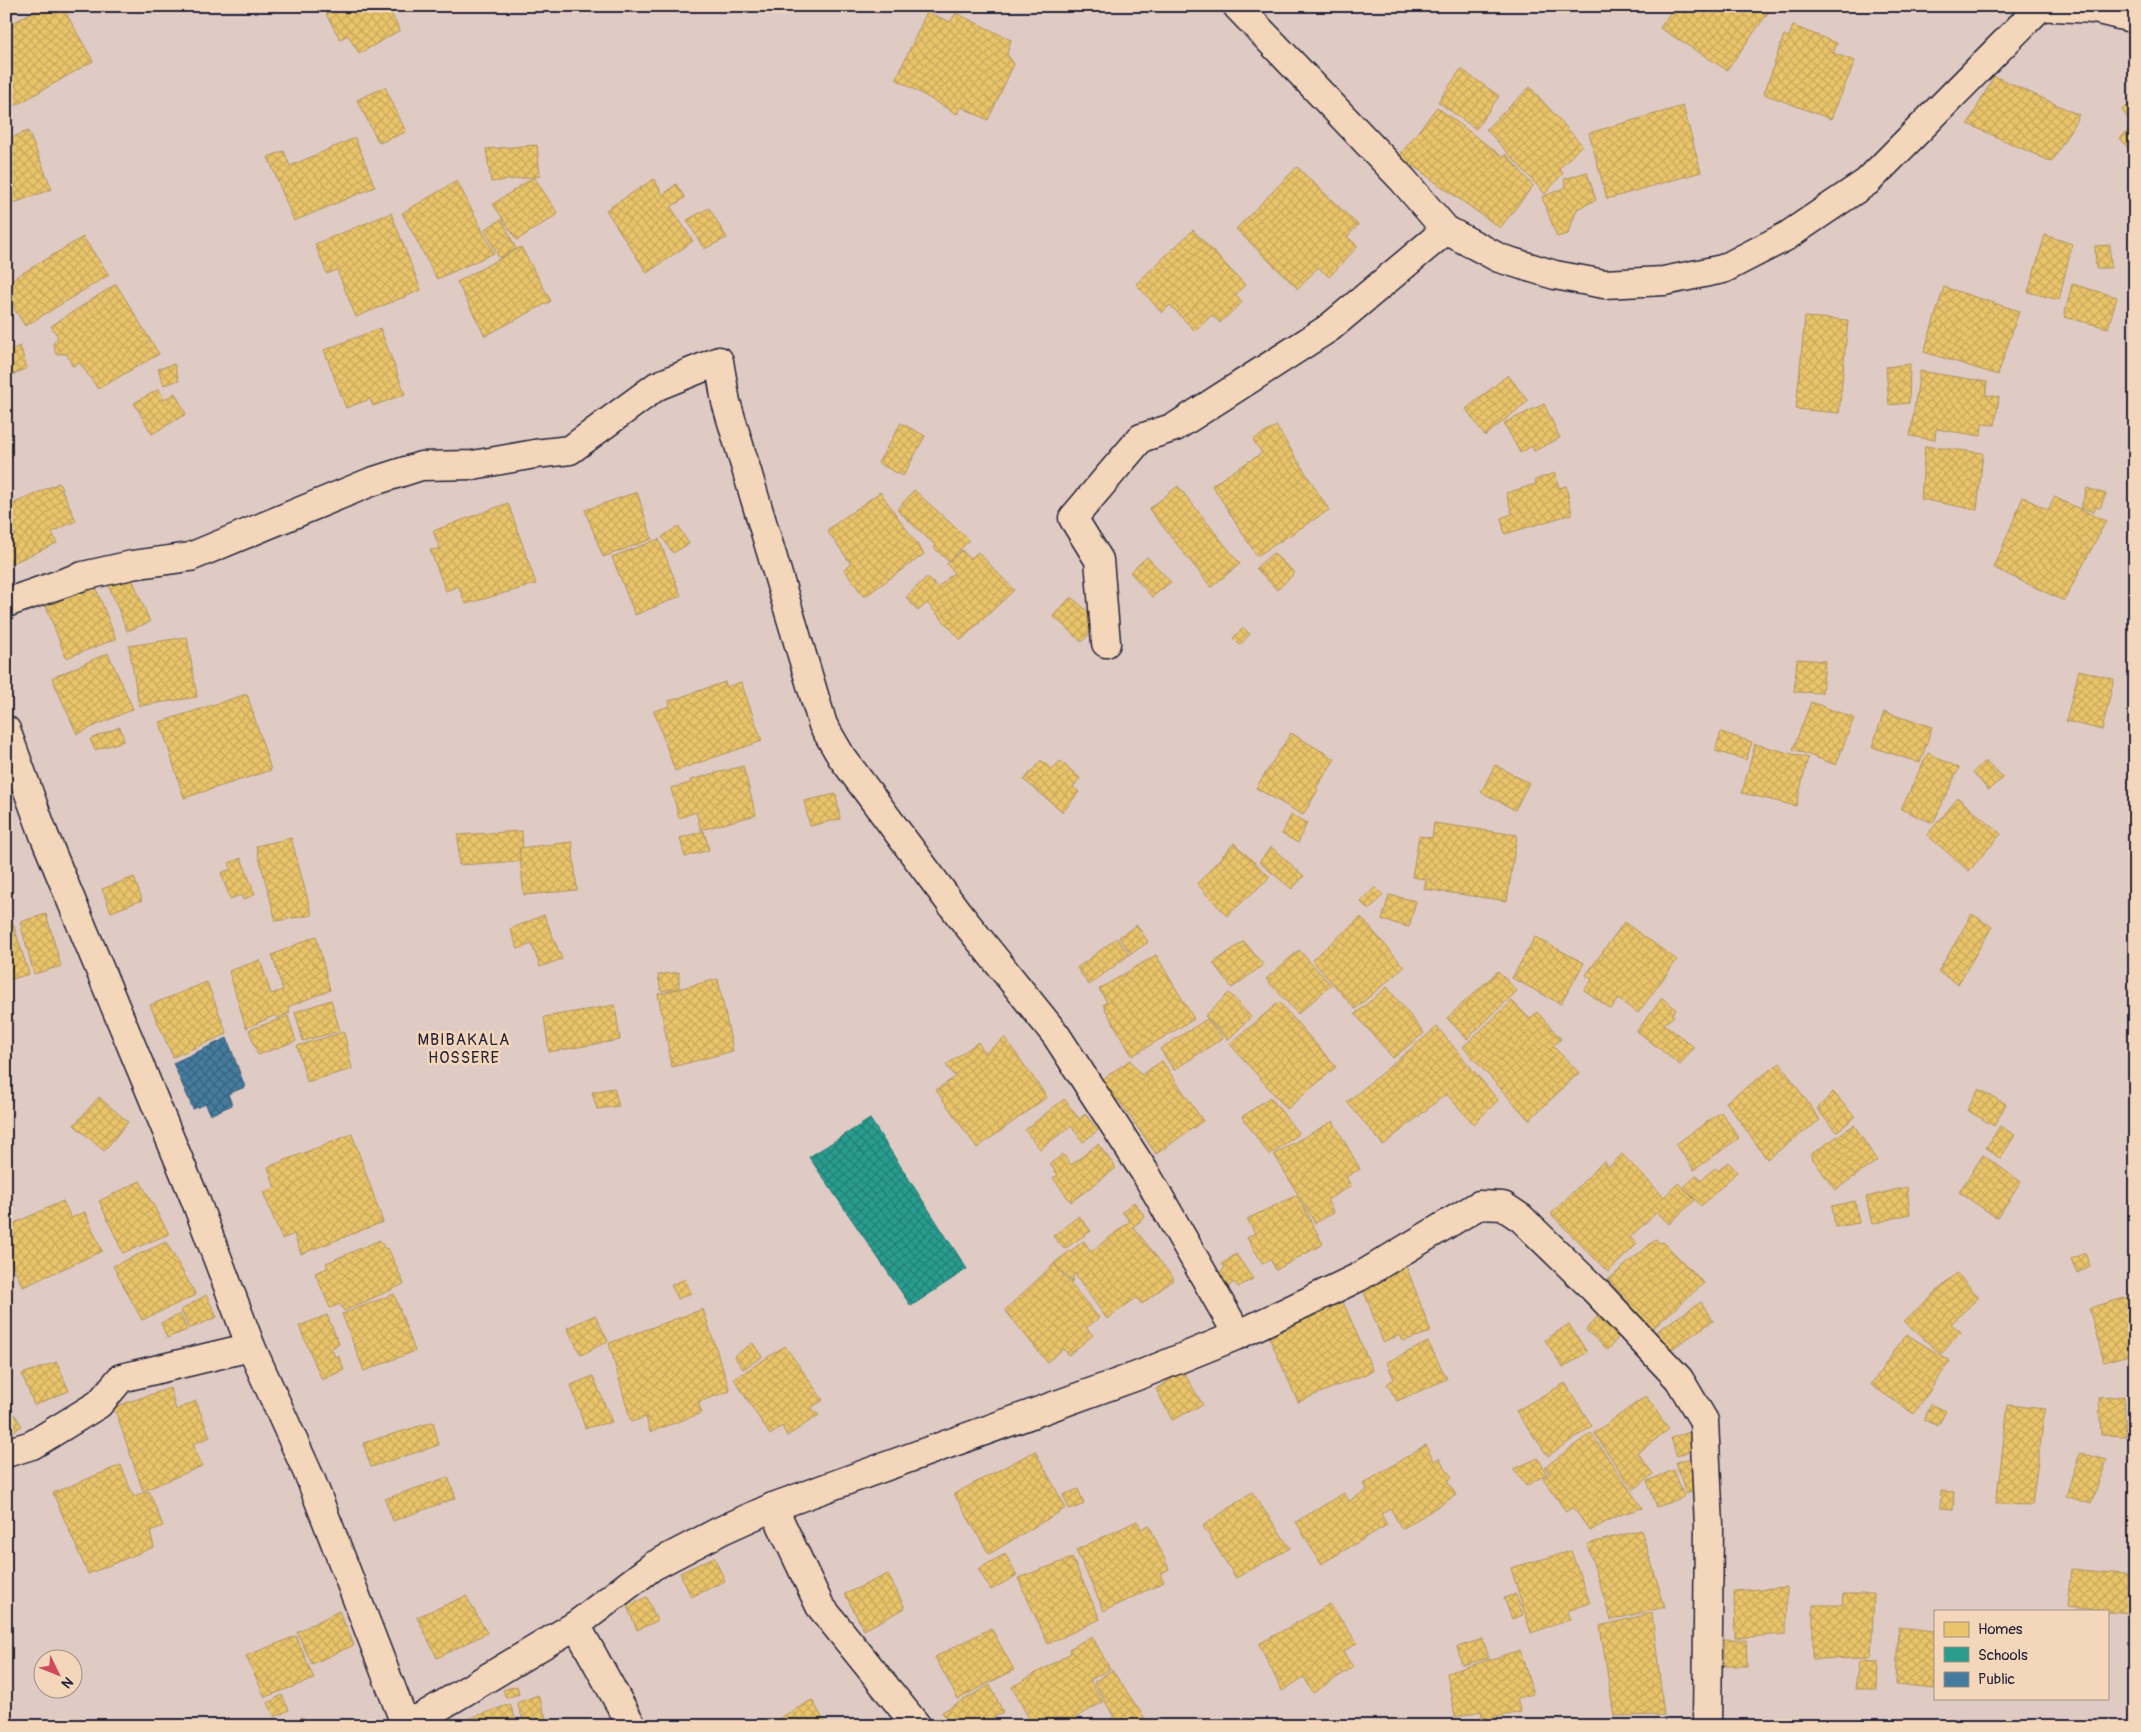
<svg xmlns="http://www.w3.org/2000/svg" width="2141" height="1732" font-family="Pangolin,sans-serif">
<defs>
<pattern id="homes-cross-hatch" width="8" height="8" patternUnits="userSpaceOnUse" patternTransform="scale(1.25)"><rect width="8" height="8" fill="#e9c46a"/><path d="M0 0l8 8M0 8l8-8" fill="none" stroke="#c8a85d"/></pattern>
<pattern id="schools-cross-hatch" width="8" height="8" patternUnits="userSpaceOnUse" patternTransform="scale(1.25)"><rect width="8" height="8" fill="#2a9d8f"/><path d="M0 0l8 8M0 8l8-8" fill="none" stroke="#248076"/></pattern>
<pattern id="public-cross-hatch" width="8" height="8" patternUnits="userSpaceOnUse" patternTransform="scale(1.25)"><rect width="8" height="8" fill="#457b9d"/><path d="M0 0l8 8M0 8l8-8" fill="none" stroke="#396481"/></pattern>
</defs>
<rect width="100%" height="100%" fill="#e0cac4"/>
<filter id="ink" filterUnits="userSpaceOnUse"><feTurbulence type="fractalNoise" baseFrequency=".02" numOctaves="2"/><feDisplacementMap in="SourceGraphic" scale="10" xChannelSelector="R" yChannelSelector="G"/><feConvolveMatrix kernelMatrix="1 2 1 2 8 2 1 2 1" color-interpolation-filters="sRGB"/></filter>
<g filter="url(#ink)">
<g fill="url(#homes-cross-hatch)" stroke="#ad935c">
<polygon points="6,6 21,6 22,7 6,17"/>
<polygon points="43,6 62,6 93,61 6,111 6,27"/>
<polygon points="341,6 387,6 400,30 359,54 348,35 340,39 326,14"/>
<polygon points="1342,6 1354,6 1352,11"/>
<polygon points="1675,6 1765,6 1770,10 1727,70 1660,28"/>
<polygon points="927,12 950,22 956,13 1011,40 1007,54 1014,64 988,120 961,107 957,114 896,79"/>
<polygon points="1793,26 1837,43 1833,53 1855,61 1831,119 1764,94 1784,35 1789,37"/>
<polygon points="1461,69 1499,96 1476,129 1438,102"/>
<polygon points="1994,76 2079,115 2052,162 1968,124"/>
<polygon points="385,87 406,132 379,143 357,100"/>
<polygon points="1530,87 1582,145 1559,169 1563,173 1545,194 1486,129"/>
<polygon points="2135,100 2135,128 2122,110"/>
<polygon points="1683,106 1701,172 1607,199 1589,133"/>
<polygon points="1437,107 1503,157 1506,154 1533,186 1500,228 1399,156"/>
<polygon points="2132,128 2135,132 2135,152 2133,154 2120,138"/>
<polygon points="28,131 52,189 6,206 6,140"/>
<polygon points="355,138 375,187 294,221 268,157 284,151 290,166"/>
<polygon points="537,145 540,176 491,182 486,149"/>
<polygon points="1297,167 1358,225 1347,237 1358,246 1329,277 1318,267 1298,289 1236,229"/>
<polygon points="1587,172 1596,200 1577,209 1568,234 1557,237 1542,197 1566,187 1564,179"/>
<polygon points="534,177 558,214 517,240 493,204"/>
<polygon points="654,179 663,195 676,184 685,198 671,207 693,241 647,273 606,210"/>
<polygon points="457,181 494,253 437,279 402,213"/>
<polygon points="709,208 727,238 704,249 687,220"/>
<polygon points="391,213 421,290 356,317 337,270 327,274 315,244"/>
<polygon points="502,219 516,249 499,258 485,229"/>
<polygon points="1193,230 1245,285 1235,295 1242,302 1220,323 1212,315 1195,331 1170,305 1162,313 1136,284"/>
<polygon points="2045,235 2072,244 2059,300 2028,292"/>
<polygon points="83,237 109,275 25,326 6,295 6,283"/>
<polygon points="2110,245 2111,268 2096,268 2095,246"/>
<polygon points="521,247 551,301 485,336 457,282"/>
<polygon points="116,284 159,354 98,389 80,363 72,366 67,354 56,354 53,344 58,337 51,326"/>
<polygon points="2072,284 2117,297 2108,328 2064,317"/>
<polygon points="1944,287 2019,311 1998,375 1924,352"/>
<polygon points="1805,317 1848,320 1839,413 1796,409"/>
<polygon points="380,328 405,394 373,406 370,399 346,408 324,350"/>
<polygon points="20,346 27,368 6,378 6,352"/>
<polygon points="174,364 179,380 164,385 158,369"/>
<polygon points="1910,364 1909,403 1889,405 1886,367"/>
<polygon points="1920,371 1987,382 1986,395 1999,397 1995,425 1982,424 1981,436 1936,429 1935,440 1910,436"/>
<polygon points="1508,375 1528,401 1485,436 1466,409"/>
<polygon points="159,389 164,400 175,393 186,414 152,434 134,403"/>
<polygon points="1544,404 1560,438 1534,451 1532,446 1520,453 1504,423"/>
<polygon points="901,423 925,436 903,476 878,463"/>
<polygon points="1276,426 1329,510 1257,556 1212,485 1262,453 1253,440"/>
<polygon points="1925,446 1983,453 1977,510 1921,499"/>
<polygon points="1555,473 1559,488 1566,486 1572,514 1505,534 1501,518 1512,514 1506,493 1536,484 1535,480"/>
<polygon points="59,483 76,521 52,532 57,543 6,566 6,507"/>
<polygon points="1178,486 1240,564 1211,587 1149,509"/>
<polygon points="2087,488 2106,494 2100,508 2095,507 2094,512 2081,508"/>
<polygon points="914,490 969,540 949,562 934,548 936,546 897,510"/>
<polygon points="637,492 652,539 603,557 585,510"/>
<polygon points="880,492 924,554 864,597 844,569 851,564 827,530"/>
<polygon points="2023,497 2048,510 2054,497 2106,521 2064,601 1994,568"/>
<polygon points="508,503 536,584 466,604 458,586 446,591 430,550 440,549 433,531"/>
<polygon points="678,526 689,544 673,553 662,537"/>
<polygon points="659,539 681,596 635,615 612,557"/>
<polygon points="962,550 970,559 978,552 1014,590 961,640 927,603 918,611 906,597 927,577 938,588 954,572 947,564"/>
<polygon points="1273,553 1295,573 1277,590 1256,568"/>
<polygon points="1147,557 1171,582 1152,597 1130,572"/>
<polygon points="129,571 150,622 127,631 107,581"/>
<polygon points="95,586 116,639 66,658 46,606"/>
<polygon points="1071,597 1100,622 1082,642 1053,616"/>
<polygon points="1243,628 1250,634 1240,645 1233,638"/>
<polygon points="187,637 197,697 139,706 129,646"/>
<polygon points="108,653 133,709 77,734 52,678"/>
<polygon points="1797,659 1825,661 1822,693 1794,692"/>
<polygon points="2079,670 2114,679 2102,730 2066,721"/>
<polygon points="725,682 727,687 741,682 762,741 675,771 654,711 670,706 669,701"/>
<polygon points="247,694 271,770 184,798 160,722"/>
<polygon points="1811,702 1854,718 1836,765 1793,749"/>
<polygon points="1884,712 1932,727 1920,763 1872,747"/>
<polygon points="120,727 124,741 95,750 90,739"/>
<polygon points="1721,732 1752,742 1746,760 1715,751"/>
<polygon points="1291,733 1335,759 1316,788 1318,790 1303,815 1256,788"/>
<polygon points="1755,744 1808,758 1796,806 1742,793"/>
<polygon points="1928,753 1959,768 1933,823 1901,809"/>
<polygon points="1041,760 1052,770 1060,761 1080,778 1073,787 1079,792 1063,812 1024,780"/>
<polygon points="1985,761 2003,778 1988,790 1973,772"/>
<polygon points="1495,765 1529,783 1515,810 1481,792"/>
<polygon points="743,766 756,815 701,830 696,812 679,818 671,788 691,783 690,780"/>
<polygon points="836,794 840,819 810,826 804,801"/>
<polygon points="1958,798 2001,834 1969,871 1927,835"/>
<polygon points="1291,815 1307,823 1298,843 1282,834"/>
<polygon points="1434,823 1517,835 1507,901 1424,889 1426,879 1412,877 1419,836 1432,838"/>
<polygon points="522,831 523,861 459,865 458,835"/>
<polygon points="704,831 709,850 685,857 680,838"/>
<polygon points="291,838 312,915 276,921 256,846"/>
<polygon points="572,842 577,890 524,895 519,848"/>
<polygon points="1234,843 1270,877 1227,916 1197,884"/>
<polygon points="1271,847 1304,876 1292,889 1259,862"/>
<polygon points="241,858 255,894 243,900 241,895 230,899 221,873 231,869 229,863"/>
<polygon points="134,877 142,900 111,912 102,889"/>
<polygon points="1375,887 1383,895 1369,910 1361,902"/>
<polygon points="1389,895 1416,901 1409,927 1382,920"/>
<polygon points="46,914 61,966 34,974 20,922"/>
<polygon points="1972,914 1992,927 1958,984 1938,972"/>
<polygon points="544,915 562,959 540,967 532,944 518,949 510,929"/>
<polygon points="11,917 29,974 9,980 6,972 6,919"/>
<polygon points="1361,917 1404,967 1355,1009 1312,960"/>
<polygon points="1624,922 1677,960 1638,1013 1618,999 1611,1009 1584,990 1592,980 1586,975"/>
<polygon points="1137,925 1148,942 1131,954 1119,937"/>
<polygon points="316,936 330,990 288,1007 290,1013 278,1018 276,1015 246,1028 229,971 260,960 271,994 283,990 272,955"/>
<polygon points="1535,937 1584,963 1561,1004 1512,978"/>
<polygon points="1117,938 1129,955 1089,985 1077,968"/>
<polygon points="1244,941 1263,965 1232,988 1213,963"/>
<polygon points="1299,950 1331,985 1298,1014 1266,979"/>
<polygon points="1156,955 1194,1019 1132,1056 1103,1005 1107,1002 1099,989"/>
<polygon points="1498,971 1517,991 1467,1039 1447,1018"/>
<polygon points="679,972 679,988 661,991 658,975"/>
<polygon points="718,979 733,1051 672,1067 658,994"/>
<polygon points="207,982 227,1034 173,1057 150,1005"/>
<polygon points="1387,987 1424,1033 1393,1058 1355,1014"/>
<polygon points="1229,993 1251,1017 1228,1040 1205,1016"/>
<polygon points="1662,998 1676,1009 1672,1014 1674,1016 1664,1024 1694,1047 1680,1065 1637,1031"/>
<polygon points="331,1000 340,1031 303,1041 295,1012"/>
<polygon points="1512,1001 1530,1019 1537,1012 1561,1039 1553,1046 1579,1073 1529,1120 1463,1047"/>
<polygon points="1279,1002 1336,1067 1287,1109 1230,1044"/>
<polygon points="615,1005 620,1040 549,1052 544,1017"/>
<polygon points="288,1016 296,1041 258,1055 249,1030"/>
<polygon points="1207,1019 1223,1038 1174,1070 1160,1049"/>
<polygon points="1437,1027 1498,1100 1474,1124 1446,1094 1383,1145 1347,1102"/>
<polygon points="344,1032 352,1069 307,1082 297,1046"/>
<polygon points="1005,1038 1047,1097 977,1148 936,1090 955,1077 946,1065 978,1042 985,1053"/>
<polygon points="1130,1060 1141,1075 1162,1061 1203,1121 1156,1154 1118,1099 1111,1104 1097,1083"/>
<polygon points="1780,1063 1820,1120 1767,1159 1726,1102"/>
<polygon points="614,1088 619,1106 597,1109 592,1092"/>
<polygon points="1979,1089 2006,1104 1994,1126 1967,1110"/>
<polygon points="1833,1092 1855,1117 1836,1132 1817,1109"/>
<polygon points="99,1097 128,1122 104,1151 74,1125"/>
<polygon points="1270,1097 1299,1134 1269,1155 1242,1117"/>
<polygon points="1064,1099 1079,1119 1085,1114 1098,1130 1083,1142 1071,1126 1040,1149 1025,1130"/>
<polygon points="1721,1112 1739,1138 1694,1170 1676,1144"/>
<polygon points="1333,1121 1360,1169 1346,1177 1351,1186 1327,1200 1334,1213 1315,1223 1274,1154"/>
<polygon points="1854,1125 1877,1161 1835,1190 1810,1155"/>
<polygon points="2000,1126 2015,1135 2000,1159 1986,1148"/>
<polygon points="352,1134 383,1222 301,1254 294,1234 282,1239 263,1192 275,1188 268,1167"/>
<polygon points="1098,1144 1116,1168 1071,1202 1053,1178 1058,1175 1050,1164 1063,1154 1071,1165"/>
<polygon points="1622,1154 1664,1197 1678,1183 1695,1200 1669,1224 1657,1212 1630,1237 1637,1244 1608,1272 1551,1214 1604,1161 1609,1167"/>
<polygon points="1983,1155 2021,1182 1997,1218 1959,1192"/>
<polygon points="1728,1162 1737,1172 1701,1206 1684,1187 1697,1175 1701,1180 1715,1168 1718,1171"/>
<polygon points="140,1181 169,1234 123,1253 99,1201"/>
<polygon points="1907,1187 1910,1214 1872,1224 1866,1197"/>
<polygon points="1297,1195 1323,1244 1276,1270 1270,1259 1263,1264 1247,1238 1255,1233 1247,1219"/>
<polygon points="63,1201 71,1218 85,1212 102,1251 23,1287 6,1251 6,1227"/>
<polygon points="1855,1201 1859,1223 1835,1227 1832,1206"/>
<polygon points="1134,1202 1145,1217 1133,1227 1174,1279 1142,1304 1136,1298 1107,1319 1074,1273 1072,1283 1054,1263 1084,1241 1091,1252 1130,1221 1122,1212"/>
<polygon points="1079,1216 1091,1231 1064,1249 1053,1236"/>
<polygon points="1656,1239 1659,1243 1663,1242 1704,1283 1652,1329 1608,1280"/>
<polygon points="380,1240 385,1249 388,1248 404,1284 344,1311 340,1304 330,1308 315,1273 328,1268 326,1263"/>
<polygon points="166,1242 196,1295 142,1320 113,1266"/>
<polygon points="2085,1253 2090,1266 2077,1273 2071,1259"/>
<polygon points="1236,1254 1253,1279 1238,1287 1234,1282 1228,1287 1219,1273 1225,1268 1222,1264"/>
<polygon points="1405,1263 1431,1332 1403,1341 1400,1335 1383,1342 1363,1289 1378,1282 1374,1274"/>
<polygon points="1054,1264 1099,1318 1086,1328 1093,1335 1069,1355 1063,1349 1047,1362 1005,1310"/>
<polygon points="1957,1273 1979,1297 1951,1324 1961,1332 1941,1354 1904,1321"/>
<polygon points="685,1279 691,1293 678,1299 671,1285"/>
<polygon points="394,1294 415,1351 364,1371 342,1314"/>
<polygon points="206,1295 217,1317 189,1329 181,1310"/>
<polygon points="1340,1295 1373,1371 1298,1402 1266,1330"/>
<polygon points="2135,1295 2135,1353 2104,1362 2089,1308"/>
<polygon points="1701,1302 1713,1321 1664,1354 1651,1335"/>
<polygon points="703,1309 730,1391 698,1402 702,1413 650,1432 646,1417 631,1422 609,1343"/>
<polygon points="1603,1310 1623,1331 1608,1350 1586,1330"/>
<polygon points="180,1314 187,1330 167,1338 161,1323"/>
<polygon points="327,1315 339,1344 331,1348 335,1357 338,1355 344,1370 322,1380 299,1326"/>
<polygon points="595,1315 608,1341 581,1355 567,1328"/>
<polygon points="1569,1324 1587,1352 1563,1368 1545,1340"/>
<polygon points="1906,1334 1950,1361 1914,1414 1871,1385"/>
<polygon points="1428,1342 1447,1379 1397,1401 1387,1384 1394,1379 1387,1362"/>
<polygon points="753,1343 762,1357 743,1369 734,1356"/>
<polygon points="785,1346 823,1400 811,1408 819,1415 787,1436 782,1426 770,1435 734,1379"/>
<polygon points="57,1362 69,1391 34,1405 22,1374"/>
<polygon points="1183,1371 1203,1405 1172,1420 1156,1389"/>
<polygon points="593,1376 612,1422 585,1428 571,1385"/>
<polygon points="1565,1383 1592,1426 1548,1456 1516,1411"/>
<polygon points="170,1388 176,1410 196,1401 210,1437 193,1444 202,1466 143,1491 114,1407"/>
<polygon points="1646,1396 1669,1429 1638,1453 1653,1474 1633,1490 1594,1433"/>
<polygon points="2124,1396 2126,1436 2101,1435 2099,1398"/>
<polygon points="6,1401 22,1426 6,1436"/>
<polygon points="1931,1404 1946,1411 1938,1426 1924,1420"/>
<polygon points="2008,1405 2045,1409 2032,1505 1996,1504"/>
<polygon points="433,1422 439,1445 371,1467 363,1443"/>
<polygon points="1689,1432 1694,1449 1677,1456 1671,1438"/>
<polygon points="1591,1433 1642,1508 1616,1516 1590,1531 1573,1507 1566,1512 1543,1478 1550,1474 1545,1467"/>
<polygon points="1425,1445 1434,1461 1439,1458 1452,1478 1447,1481 1456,1495 1402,1529 1390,1508 1381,1514 1387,1525 1321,1564 1296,1522 1344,1493 1349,1501 1367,1490 1363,1484"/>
<polygon points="1035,1451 1066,1508 989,1554 954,1494"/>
<polygon points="2080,1453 2107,1460 2091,1504 2066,1496"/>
<polygon points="1697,1457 1702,1487 1686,1494 1676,1462"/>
<polygon points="1538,1458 1547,1474 1526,1486 1514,1469"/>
<polygon points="121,1465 133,1496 149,1491 163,1526 150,1531 154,1547 88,1574 53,1493"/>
<polygon points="1674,1470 1684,1497 1657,1507 1647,1481"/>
<polygon points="448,1477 456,1498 393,1521 385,1499"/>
<polygon points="1078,1489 1084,1504 1070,1510 1063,1495"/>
<polygon points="1941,1491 1954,1492 1953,1509 1940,1508"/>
<polygon points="1252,1492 1290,1548 1236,1578 1203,1526"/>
<polygon points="1137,1521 1141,1529 1149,1525 1169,1569 1160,1574 1164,1582 1104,1611 1076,1550"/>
<polygon points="1641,1530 1665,1607 1611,1620 1587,1544"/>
<polygon points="1571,1551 1590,1603 1567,1611 1571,1619 1531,1633 1511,1568"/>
<polygon points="1005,1554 1017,1575 991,1590 978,1569"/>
<polygon points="714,1557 725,1581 691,1597 680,1573"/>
<polygon points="1072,1558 1100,1619 1048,1644 1018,1578"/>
<polygon points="2071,1569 2134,1575 2130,1613 2067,1607"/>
<polygon points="888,1574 905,1608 864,1630 845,1594"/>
<polygon points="1787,1587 1786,1634 1735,1638 1734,1591"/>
<polygon points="6,1589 10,1600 6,1602"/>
<polygon points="1516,1594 1523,1615 1512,1619 1504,1598"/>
<polygon points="1843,1594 1874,1594 1871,1658 1813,1659 1813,1605 1842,1605"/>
<polygon points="466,1596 487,1633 437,1658 417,1617"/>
<polygon points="647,1597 657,1621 637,1630 627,1606"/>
<polygon points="1330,1604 1357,1643 1343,1652 1353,1667 1313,1693 1304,1677 1282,1691 1259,1644"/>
<polygon points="339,1611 354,1645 312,1664 297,1632"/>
<polygon points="1652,1613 1664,1715 1614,1716 1600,1626"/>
<polygon points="1898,1627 1935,1631 1935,1689 1896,1685"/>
<polygon points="991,1628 1014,1670 958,1699 935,1657"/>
<polygon points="296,1636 314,1679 265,1697 246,1656"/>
<polygon points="1092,1636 1110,1669 1090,1680 1103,1702 1075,1718 1077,1722 1071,1726 1033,1726 1012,1687 1071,1653 1069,1649"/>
<polygon points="1483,1639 1489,1658 1462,1665 1457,1647"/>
<polygon points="1724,1640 1746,1640 1747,1666 1724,1666"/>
<polygon points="1520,1650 1533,1694 1517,1698 1521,1712 1483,1720 1481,1711 1455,1717 1447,1673"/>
<polygon points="1859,1661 1878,1662 1877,1689 1855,1689"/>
<polygon points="1112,1670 1148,1723 1144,1726 1100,1726 1114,1717 1094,1682"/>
<polygon points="990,1685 1003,1712 980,1726 951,1726 942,1712"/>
<polygon points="517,1686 519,1694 506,1698 503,1690"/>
<polygon points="282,1695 289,1710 275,1717 268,1703"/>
<polygon points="538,1695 549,1726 525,1726 517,1703"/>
<polygon points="812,1700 827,1726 766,1726"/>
<polygon points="510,1704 518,1726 449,1726"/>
<polygon points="303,1717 308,1726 286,1726"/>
</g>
<polygon fill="url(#schools-cross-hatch)" stroke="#287876" points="870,1119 967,1269 911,1306 809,1157"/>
<polygon fill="url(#public-cross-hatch)" stroke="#3a6080" points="227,1038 245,1087 228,1094 232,1105 210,1115 206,1104 193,1109 173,1063"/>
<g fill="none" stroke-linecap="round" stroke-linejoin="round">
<defs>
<g id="minor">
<polyline points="1237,6 1403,180 1446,230 1499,258 1555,275 1604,284 1664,281 1723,269 1787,236 1867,182 2040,7"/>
<polyline points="2036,6 2094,9 2135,19"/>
<polyline points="6,603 83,576 132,565 190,557 371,482 421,466 473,465 535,454 570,450 657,386 719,361 726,402 823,725 841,756 958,913 1056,1035 1146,1174 1238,1335"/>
<polyline points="1106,643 1099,560 1073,518 1141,438 1175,427 1329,328 1446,230"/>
<polyline points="6,730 44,835 195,1199 251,1347 311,1480 406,1726"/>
<polyline points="6,1453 32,1445 99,1404 121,1378 251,1347"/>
<polyline points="773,1507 820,1606 917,1726"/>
<polyline points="576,1625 632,1726"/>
<polyline points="407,1726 576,1625 653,1566 720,1531 773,1507 1137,1376 1238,1335 1359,1277 1479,1205 1503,1206 1521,1218 1594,1289 1679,1379 1704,1421 1709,1526 1707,1726"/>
</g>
</defs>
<use href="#minor" stroke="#22223b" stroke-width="31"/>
<use href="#minor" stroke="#f4d7ba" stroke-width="28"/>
</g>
</g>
<g text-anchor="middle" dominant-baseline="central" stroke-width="5" stroke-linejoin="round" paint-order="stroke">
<g font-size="16" letter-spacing="1" fill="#22223b" stroke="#f4d7ba">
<text x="464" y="1040">MBIBAKALA<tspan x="464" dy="18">HOSSERE</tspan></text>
</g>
</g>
<rect width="2141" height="1732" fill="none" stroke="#f4d7ba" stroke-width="25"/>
<rect x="12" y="12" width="2116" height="1707" fill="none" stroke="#22223b" stroke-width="2" filter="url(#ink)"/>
<rect x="1934" y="1610" width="175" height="90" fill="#f4d7ba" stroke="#a08f87"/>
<rect x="1944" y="1622" width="25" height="15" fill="#e9c46a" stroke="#a08f87"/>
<text x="1978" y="1634" font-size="15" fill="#22223b">Homes</text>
<rect x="1944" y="1647" width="25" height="15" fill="#2a9d8f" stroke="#a08f87"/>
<text x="1978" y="1660" font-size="15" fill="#22223b">Schools</text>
<rect x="1944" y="1672" width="25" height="15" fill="#457b9d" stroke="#a08f87"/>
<text x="1978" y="1684" font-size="15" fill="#22223b">Public</text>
<g transform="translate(58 1674) rotate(133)"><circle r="24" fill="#f4d7ba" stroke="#a08f87"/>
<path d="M0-4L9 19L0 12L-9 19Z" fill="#d1495b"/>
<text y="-8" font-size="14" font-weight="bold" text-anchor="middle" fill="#22223b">N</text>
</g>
</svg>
